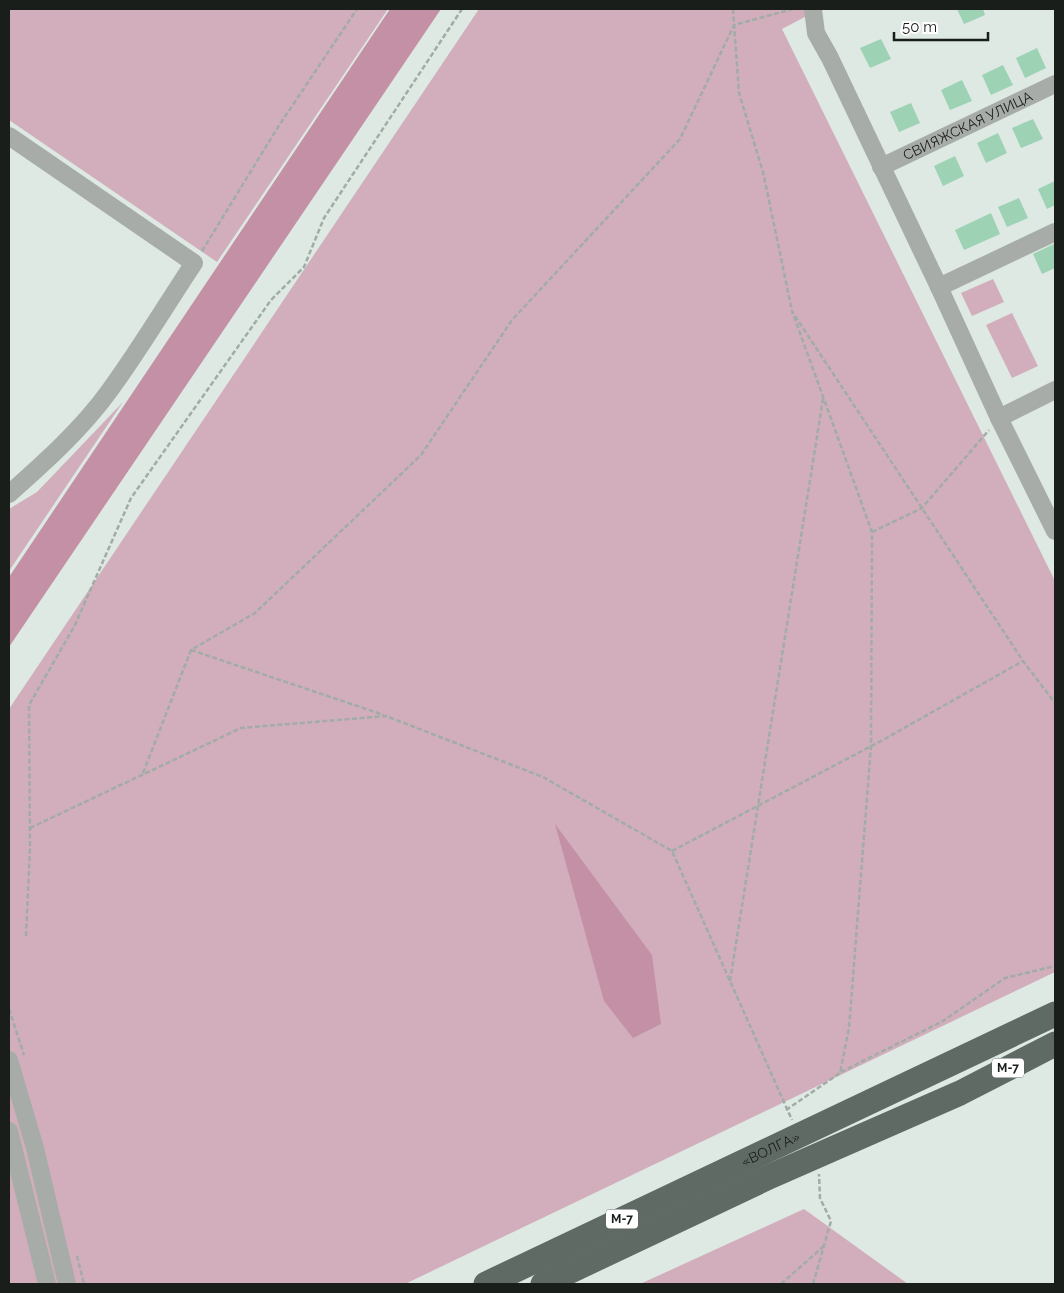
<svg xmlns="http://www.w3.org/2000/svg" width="1064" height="1293" font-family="Raleway,sans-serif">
<rect width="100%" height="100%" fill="#dde9e2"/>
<g fill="#d2aebc">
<polygon points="9,9 388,9 217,262 9,120"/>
<polygon points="479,9 820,9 782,29 1055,581 1055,972 405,1284 9,1284 9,709"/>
<polygon points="993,279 1004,302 972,316 961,293"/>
<polygon points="1012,313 1038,366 1012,378 986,325"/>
<polygon points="123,402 9,571 9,509 37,492"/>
<polygon points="804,1209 908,1284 640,1284"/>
</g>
<g fill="#c390a5">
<polygon points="390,9 441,9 9,647 9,577"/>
<polygon points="555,824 652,955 661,1024 633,1038 604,1001"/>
</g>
<g fill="#9dd2b5">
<polygon points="957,9 983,9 985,15 964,24"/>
<polygon points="881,39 891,59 870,68 860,48"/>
<polygon points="1037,48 1046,68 1025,78 1016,58"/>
<polygon points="1003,65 1013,85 991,95 982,75"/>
<polygon points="962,80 972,101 950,110 941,90"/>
<polygon points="911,103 920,123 899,132 890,112"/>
<polygon points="1033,119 1043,139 1021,148 1012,128"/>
<polygon points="998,133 1007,153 986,163 977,143"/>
<polygon points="955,156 964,176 943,186 934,166"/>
<polygon points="1055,181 1055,205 1047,209 1038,189"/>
<polygon points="1019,198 1028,218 1007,227 998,207"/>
<polygon points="991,213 1000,234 964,250 955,230"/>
<polygon points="1054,244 1055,248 1055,268 1042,274 1033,254"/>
</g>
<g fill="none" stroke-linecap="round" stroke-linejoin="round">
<g stroke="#a2aca6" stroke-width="2.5" stroke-dasharray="5 2.5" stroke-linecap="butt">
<polyline points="733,9 739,93 763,172 792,311"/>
<polyline points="202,251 278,127 357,9"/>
<polyline points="795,316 1023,661 1055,703"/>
<polyline points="872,532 922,508 989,430"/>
<polyline points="191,650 384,715"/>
<polyline points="143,773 191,650 255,613 421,455 512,320 680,139 734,25 793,9"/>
<polyline points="30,828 241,728 386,716 543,777 672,851 792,1120"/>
<polyline points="672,851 881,741 1023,661"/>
<polyline points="26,936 30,847 29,705 74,627 131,498 271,300 304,267 324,218 462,9"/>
<polyline points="730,981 823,399"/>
<polyline points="9,1009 24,1055"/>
<polyline points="841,1072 943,1021 1005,978 1055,966"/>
<polyline points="786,1110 840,1073 849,1028 871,746 872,532 792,311"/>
<polyline points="77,1256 84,1284"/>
<polyline points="781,1284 824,1246"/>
<polyline points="813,1284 831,1221 820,1198 819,1174"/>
</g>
<g stroke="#a7aca9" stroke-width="18">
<polyline points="813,9 816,33 830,58 939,287 999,418 1055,531"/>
<path d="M 9,136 L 194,263 C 166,305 140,349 110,390 C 82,429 45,462 9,494"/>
<path id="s1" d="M 881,167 L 1055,84"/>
<polyline points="939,287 1055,232"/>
<polyline points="999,418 1055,390"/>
<polyline points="9,1060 35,1148 67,1284"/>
<polyline points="9,1131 47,1284"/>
</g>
<g stroke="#606a64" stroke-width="25">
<path id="s2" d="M 486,1284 L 1055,1014"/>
<polyline points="543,1284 771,1176 960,1093 1055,1044"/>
</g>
</g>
<g text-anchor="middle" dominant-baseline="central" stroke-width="4.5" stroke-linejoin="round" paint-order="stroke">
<g fill="#fff" stroke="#5e625f" stroke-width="1">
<rect x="992" y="1058.5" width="32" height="19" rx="4"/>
<rect x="606" y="1209.5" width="32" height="19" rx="4"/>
</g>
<g font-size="12" font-weight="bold" fill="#191e1b">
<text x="1008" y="1068">М-7</text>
<text x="622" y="1219">М-7</text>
</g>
<g font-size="14" fill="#191e1b" stroke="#fff">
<text stroke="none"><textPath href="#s1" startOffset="96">СВИЯЖСКАЯ УЛИЦА</textPath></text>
<text stroke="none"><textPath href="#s2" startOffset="315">«ВОЛГА»</textPath></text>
</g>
</g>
<rect width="1064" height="1293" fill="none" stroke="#191e1b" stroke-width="20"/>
<path d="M894 32v8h94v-8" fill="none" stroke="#191e1b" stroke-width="2.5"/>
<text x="902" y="32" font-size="15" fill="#191e1b" stroke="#ffffff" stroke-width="4" paint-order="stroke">50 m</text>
</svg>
